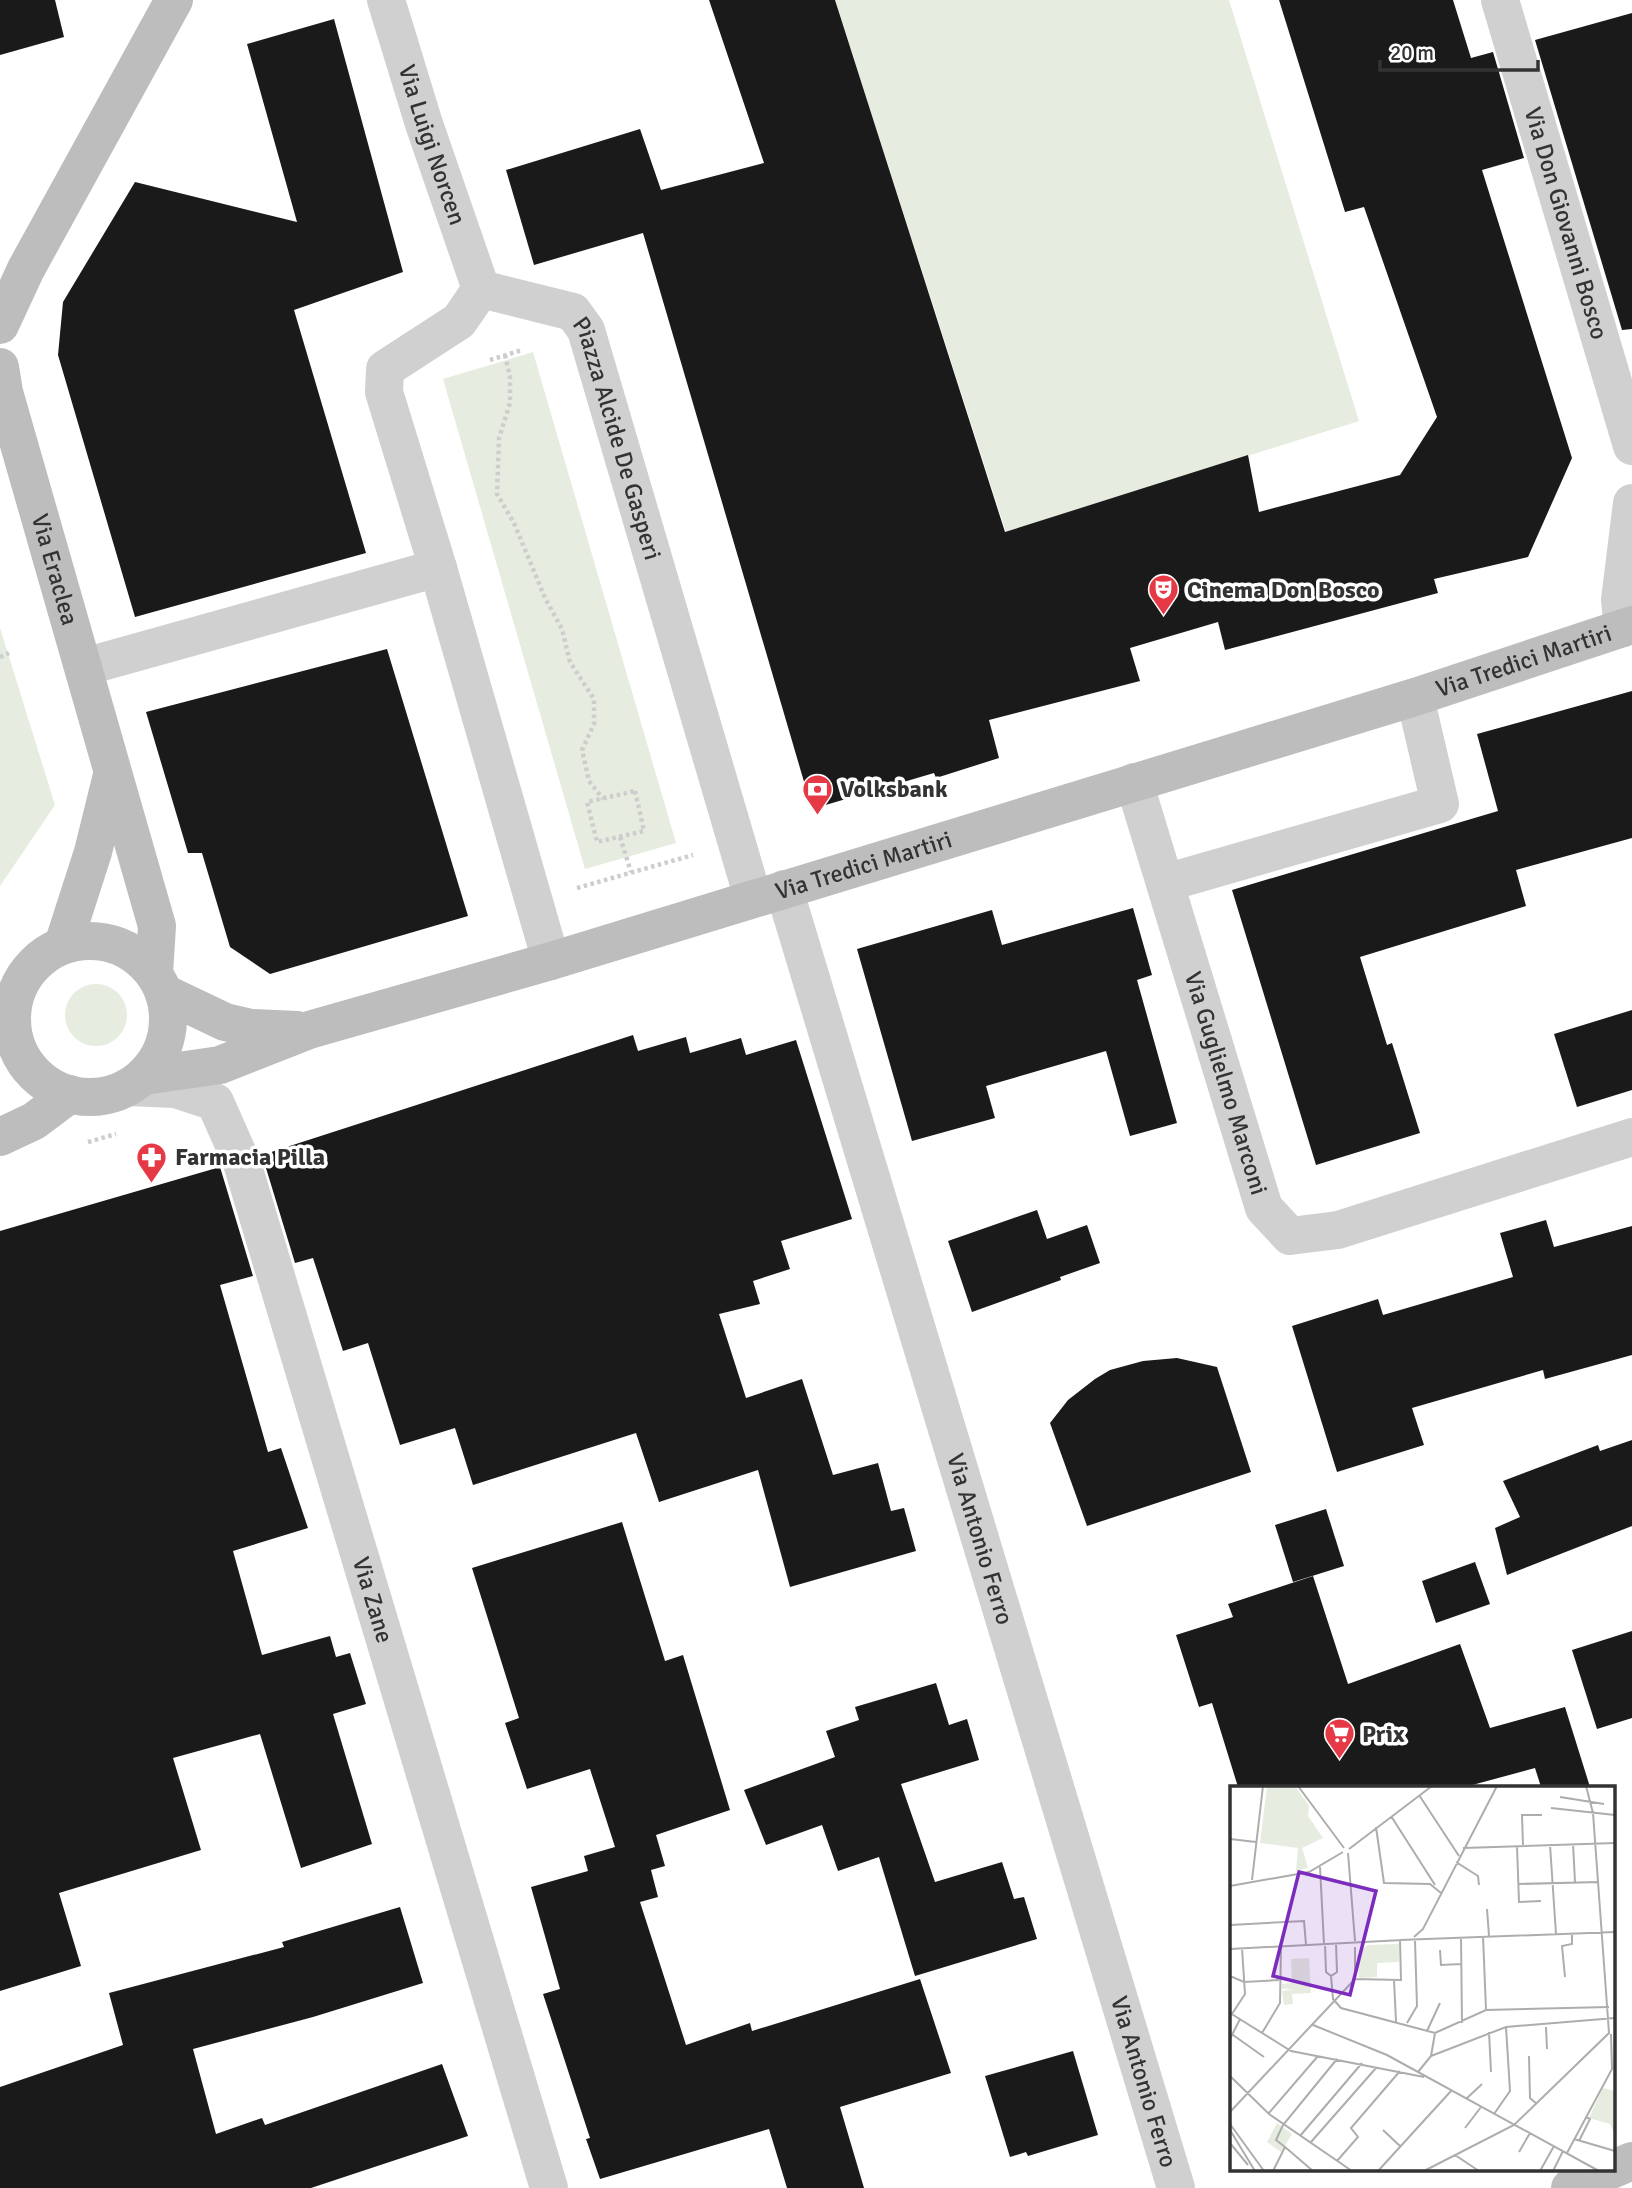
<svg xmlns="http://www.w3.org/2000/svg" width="1632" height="2188" font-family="Signika,sans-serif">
<rect width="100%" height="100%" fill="#fff"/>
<g fill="#e6ecdf">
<polygon points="835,0 1229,0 1359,421 1006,532"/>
<polygon points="533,352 676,843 585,869 443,379"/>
<polygon points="0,628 55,805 0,886"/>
<circle cx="96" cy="1015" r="31"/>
</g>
<g fill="#1a1a1a">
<polygon points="0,0 55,0 64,37 0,55"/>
<polygon points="709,0 835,0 1005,532 1248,455 1259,512 1400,475 1437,417 1364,207 1345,212 1279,0 1453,0 1471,58 1493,52 1524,158 1482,170 1572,458 1528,557 1434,579 1438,593 1225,650 1218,622 1130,648 1140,681 989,720 999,758 936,778 934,773 812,809 643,233 534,265 506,170 640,129 661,190 764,163"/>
<polygon points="1632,13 1632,329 1622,330 1535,40"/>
<polygon points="334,19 403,272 294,310 366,553 135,617 58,355 63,302 135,182 297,222 247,44"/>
<polygon points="387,649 468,916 270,974 230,947 202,853 188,853 146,712"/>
<polygon points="1632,691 1632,838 1516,870 1526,906 1360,957 1387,1045 1392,1043 1420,1133 1316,1165 1232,890 1498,811 1477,734"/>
<polygon points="1133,908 1152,975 1137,980 1177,1123 1130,1136 1106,1051 986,1086 995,1118 912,1141 857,949 992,910 1002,945"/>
<polygon points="1632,1010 1632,1090 1577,1107 1554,1034"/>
<polygon points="633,1035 638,1051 686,1037 690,1053 741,1038 746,1055 796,1040 852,1219 781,1241 790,1269 753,1281 760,1304 719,1314 746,1398 802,1379 833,1475 878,1463 891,1511 904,1508 916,1551 790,1587 758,1470 659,1502 636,1433 473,1485 455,1428 400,1445 368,1343 343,1351 313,1258 295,1263 262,1155"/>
<polygon points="220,1167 253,1276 220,1285 268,1452 281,1448 308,1528 233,1551 262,1655 330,1636 336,1657 350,1653 366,1704 333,1714 372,1844 301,1868 260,1734 173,1758 201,1850 59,1893 81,1966 0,1991 0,1231"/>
<polygon points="1037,1210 1047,1239 1087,1225 1100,1263 1060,1277 1061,1280 972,1312 948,1241"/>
<polygon points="1546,1220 1554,1247 1632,1226 1632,1355 1545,1379 1543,1370 1412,1408 1424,1445 1337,1472 1292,1326 1378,1299 1383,1315 1513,1277 1500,1233"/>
<polygon points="1177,1358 1217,1367 1251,1472 1087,1526 1050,1423 1068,1400 1095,1379 1110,1370 1143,1361"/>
<polygon points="1632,1440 1632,1526 1507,1575 1495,1528 1520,1517 1503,1481 1598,1445 1600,1451"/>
<polygon points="1326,1509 1344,1566 1293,1582 1275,1525"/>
<polygon points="622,1522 665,1661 683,1655 730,1810 656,1835 665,1866 651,1870 658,1897 640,1902 686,2045 750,2023 752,2031 920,1979 951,2073 840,2107 864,2188 787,2188 769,2129 600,2179 586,2139 590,2138 543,1994 560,1989 531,1887 588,1871 584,1856 615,1847 590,1769 527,1789 505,1723 519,1718 472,1568"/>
<polygon points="1475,1562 1490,1604 1436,1623 1422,1581"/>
<polygon points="1313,1576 1348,1684 1460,1644 1490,1728 1565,1707 1590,1787 1541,1787 1535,1768 1465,1787 1238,1787 1212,1703 1199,1707 1176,1635 1233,1617 1228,1604"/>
<polygon points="1632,1631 1632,1718 1597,1729 1572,1650"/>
<polygon points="936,1683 949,1725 967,1719 979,1760 901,1784 935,1882 1002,1862 1014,1899 1024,1897 1037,1939 915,1976 879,1857 838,1871 822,1825 766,1845 744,1790 835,1757 826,1731 859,1720 855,1707"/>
<polygon points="400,1907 423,1983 313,2017 193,2049 216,2134 262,2118 265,2125 442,2064 468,2136 311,2188 0,2188 0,2087 123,2045 109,1993 284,1947 282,1942"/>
<polygon points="1073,2051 1098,2135 1028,2156 1026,2152 1010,2157 985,2076"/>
</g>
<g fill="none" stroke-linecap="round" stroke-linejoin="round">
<g stroke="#cdcdcd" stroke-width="4.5" stroke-dasharray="3.5 3.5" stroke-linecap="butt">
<polyline points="505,355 510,377 510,403 499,438 497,494 514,523 545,598 562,629 570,662 594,699 594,724 582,750 589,781 603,799"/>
<polyline points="490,360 522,350"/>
<polyline points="0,657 9,653"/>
<polygon points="635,791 644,831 597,842 587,802"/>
<polyline points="620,837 631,872"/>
<polyline points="577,888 693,855"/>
<polyline points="88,1142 116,1134"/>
</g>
<g stroke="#d0d0d0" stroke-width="38">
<path id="s1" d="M 386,0 L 424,124 L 481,289"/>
<path id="s2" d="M 1500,0 L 1632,446"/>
<polyline points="1623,628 1620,600 1632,503"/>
<polyline points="84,667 438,568"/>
<path id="s3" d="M 1134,782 L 1264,1208 L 1290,1236 L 1338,1230 L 1632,1137"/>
<polyline points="1165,883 1440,804 1415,697"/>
<path id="s4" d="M 784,889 L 1176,2188"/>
<path id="s5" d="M 551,961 L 438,568 L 384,392 L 385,369 L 459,321 L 481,289 L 573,312 L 586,330 L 753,898"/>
<path id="s6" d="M 128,1087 L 175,1089 L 215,1102 L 242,1163 L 549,2188"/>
</g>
<g stroke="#bdbdbd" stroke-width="38">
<polyline points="0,325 26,269 174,0"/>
<path id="s7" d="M 0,367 L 4,392 L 157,926 L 154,973"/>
<circle cx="90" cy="1019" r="78"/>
<polyline points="63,945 93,852 112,775"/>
<polyline points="164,993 225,1022 251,1028 297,1030"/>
<path id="s8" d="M 144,1076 L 220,1065 L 309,1030 L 551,961 L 1415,697 L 1632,625"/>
<polyline points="0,1137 34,1121 70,1094"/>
<polyline points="1570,2188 1632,2161"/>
</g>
</g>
<defs>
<symbol id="theatre-pin" viewBox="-11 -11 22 30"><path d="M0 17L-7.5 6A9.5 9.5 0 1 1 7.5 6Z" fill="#e63946" stroke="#fff"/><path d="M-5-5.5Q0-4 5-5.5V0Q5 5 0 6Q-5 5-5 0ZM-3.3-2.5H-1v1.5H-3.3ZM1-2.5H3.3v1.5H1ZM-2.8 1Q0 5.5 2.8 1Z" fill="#fff"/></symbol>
<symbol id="bank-pin" viewBox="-11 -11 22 30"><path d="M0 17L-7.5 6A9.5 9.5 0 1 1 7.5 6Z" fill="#e63946" stroke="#fff"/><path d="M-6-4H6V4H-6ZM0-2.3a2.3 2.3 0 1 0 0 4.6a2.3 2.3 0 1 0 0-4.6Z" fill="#fff"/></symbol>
<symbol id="pharmacy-pin" viewBox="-11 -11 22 30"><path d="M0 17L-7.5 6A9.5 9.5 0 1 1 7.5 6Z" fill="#e63946" stroke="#fff"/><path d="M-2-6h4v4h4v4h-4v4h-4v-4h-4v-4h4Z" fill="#fff"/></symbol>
<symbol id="supermarket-pin" viewBox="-11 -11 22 30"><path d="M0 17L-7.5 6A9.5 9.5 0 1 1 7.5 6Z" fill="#e63946" stroke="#fff"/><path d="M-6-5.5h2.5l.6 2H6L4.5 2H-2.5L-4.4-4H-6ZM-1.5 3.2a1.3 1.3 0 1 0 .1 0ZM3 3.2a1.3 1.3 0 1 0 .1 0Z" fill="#fff"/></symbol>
</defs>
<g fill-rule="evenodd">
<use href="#theatre-pin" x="1146" y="572" width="35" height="47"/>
<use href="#bank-pin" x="800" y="772" width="35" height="47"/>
<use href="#pharmacy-pin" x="134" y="1140" width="35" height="47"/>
<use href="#supermarket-pin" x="1322" y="1716" width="35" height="47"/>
</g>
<g text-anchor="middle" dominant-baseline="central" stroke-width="7" stroke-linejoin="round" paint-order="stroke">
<g font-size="24" fill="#333" stroke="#fff">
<text stroke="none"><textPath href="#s1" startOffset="152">Via Luigi Norcen</textPath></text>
<text stroke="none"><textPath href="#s2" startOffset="233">Via Don Giovanni Bosco</textPath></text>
<text stroke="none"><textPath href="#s5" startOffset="973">Piazza Alcide De Gasperi</textPath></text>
<text stroke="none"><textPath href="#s7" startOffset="210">Via Eraclea</textPath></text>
<text stroke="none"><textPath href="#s8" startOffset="1442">Via Tredici Martiri</textPath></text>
<text stroke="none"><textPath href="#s8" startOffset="751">Via Tredici Martiri</textPath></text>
<text stroke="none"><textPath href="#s3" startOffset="315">Via Guglielmo Marconi</textPath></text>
<text stroke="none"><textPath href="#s4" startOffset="679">Via Antonio Ferro</textPath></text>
<text stroke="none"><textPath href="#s6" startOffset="612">Via Zane</textPath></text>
<text stroke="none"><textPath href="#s4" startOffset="1246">Via Antonio Ferro</textPath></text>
</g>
<g font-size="24" font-weight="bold" fill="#333" stroke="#fff" text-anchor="start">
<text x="1187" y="590">Cinema Don Bosco</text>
<text x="840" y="789">Volksbank</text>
<text x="175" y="1157">Farmacia Pilla</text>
<text x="1362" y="1734">Prix</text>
</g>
</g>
<g transform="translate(1230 1786)">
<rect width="385" height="385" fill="#fff"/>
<path d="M 37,0 L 65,0 L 79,20 L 78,30 L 93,52 L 72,62 L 78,82 L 66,85 L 68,62 L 30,57 ZM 169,158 L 169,176 L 147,177 L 147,191 L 129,192 L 127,170 L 137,159 ZM 79,172 L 81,207 L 62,208 L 63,218 L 54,219 L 52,205 L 63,203 L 52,203 L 52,198 L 62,197 L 61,173 ZM 373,302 L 385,305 L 385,349 L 380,338 L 359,332 ZM 47,337 L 62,348 L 51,366 L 37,356 Z" fill="#e6ecdf"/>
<path fill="none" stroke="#adadad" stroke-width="2" d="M 68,0 L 114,62M 189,9 L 229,70M 330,11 L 374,18M 321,22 L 385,29M 161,30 L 205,99M 146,41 L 154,97 L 200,98 L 211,107M 0,53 L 26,56M 343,58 L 345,96M 293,59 L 292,29 L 312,29M 320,59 L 326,148M 287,60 L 289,116 L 311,115M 233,62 L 385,57M 119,63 L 202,0M 118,67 L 125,155M 226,76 L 248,90 L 249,99M 90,81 L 94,158M 22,94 L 33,0M 289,98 L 369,96M 0,100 L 79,86 L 113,66M 257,123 L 259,150M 0,139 L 74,135 L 76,159M 253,150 L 256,224M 184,151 L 193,143 L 267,0M 231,151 L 232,237M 170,154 L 385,146M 95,158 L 96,186 L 101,190 L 107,186 L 106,157M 0,163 L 172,154M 210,164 L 211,179 L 231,178M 0,190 L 14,196 L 49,194M 101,190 L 103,213 L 111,222 L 205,247 L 256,224 L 379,221M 335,191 L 332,160 L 342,158 L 342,147M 125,193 L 171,194 L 170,154M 164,194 L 166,236M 0,227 L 61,265 L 194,291M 2,228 L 15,208 L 12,162M 177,237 L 187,220 L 185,155M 83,239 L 157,269 L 369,385M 316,241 L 317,263M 197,245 L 210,217M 259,246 L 261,286M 32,247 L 50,217 L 51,160M 3,249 L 34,271M 0,253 L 10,233M 201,270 L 276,241 L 385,232M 299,270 L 300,312 L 307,318M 188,286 L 201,270 L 205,247M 0,290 L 39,328 L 122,385M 236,313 L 252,298M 0,326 L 125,193 L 125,161M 39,327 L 88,270M 264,328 L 280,305 L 276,241M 0,338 L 34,385M 235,342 L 251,321M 0,344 L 25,385M 153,344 L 171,361M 70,350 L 132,277M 344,353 L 385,365M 349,355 L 360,333 L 356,331M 81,356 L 146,282M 0,357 L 18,379M 55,361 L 83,385M 289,366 L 300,347M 337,367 L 382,283 L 381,248M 225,369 L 249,385M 107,375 L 128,351 L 121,342 L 170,285M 43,385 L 55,361 L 46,354 L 53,339 L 107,273M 148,385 L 221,305M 194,385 L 284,339 L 379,247 L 363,27 L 356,0M 310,385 L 324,360M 323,385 L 333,365"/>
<path fill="#7b2cbf" fill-opacity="0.15" stroke="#7b2cbf" stroke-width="3.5" d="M 69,86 L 146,105 L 120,209 L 43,190 Z"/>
<rect width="385" height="385" fill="none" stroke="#333" stroke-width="3.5"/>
</g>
<path d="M1380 60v10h158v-10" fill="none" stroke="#333333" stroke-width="3.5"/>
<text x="1390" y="60" font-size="21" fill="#333333" stroke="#ffffff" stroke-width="5" paint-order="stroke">20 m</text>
</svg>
